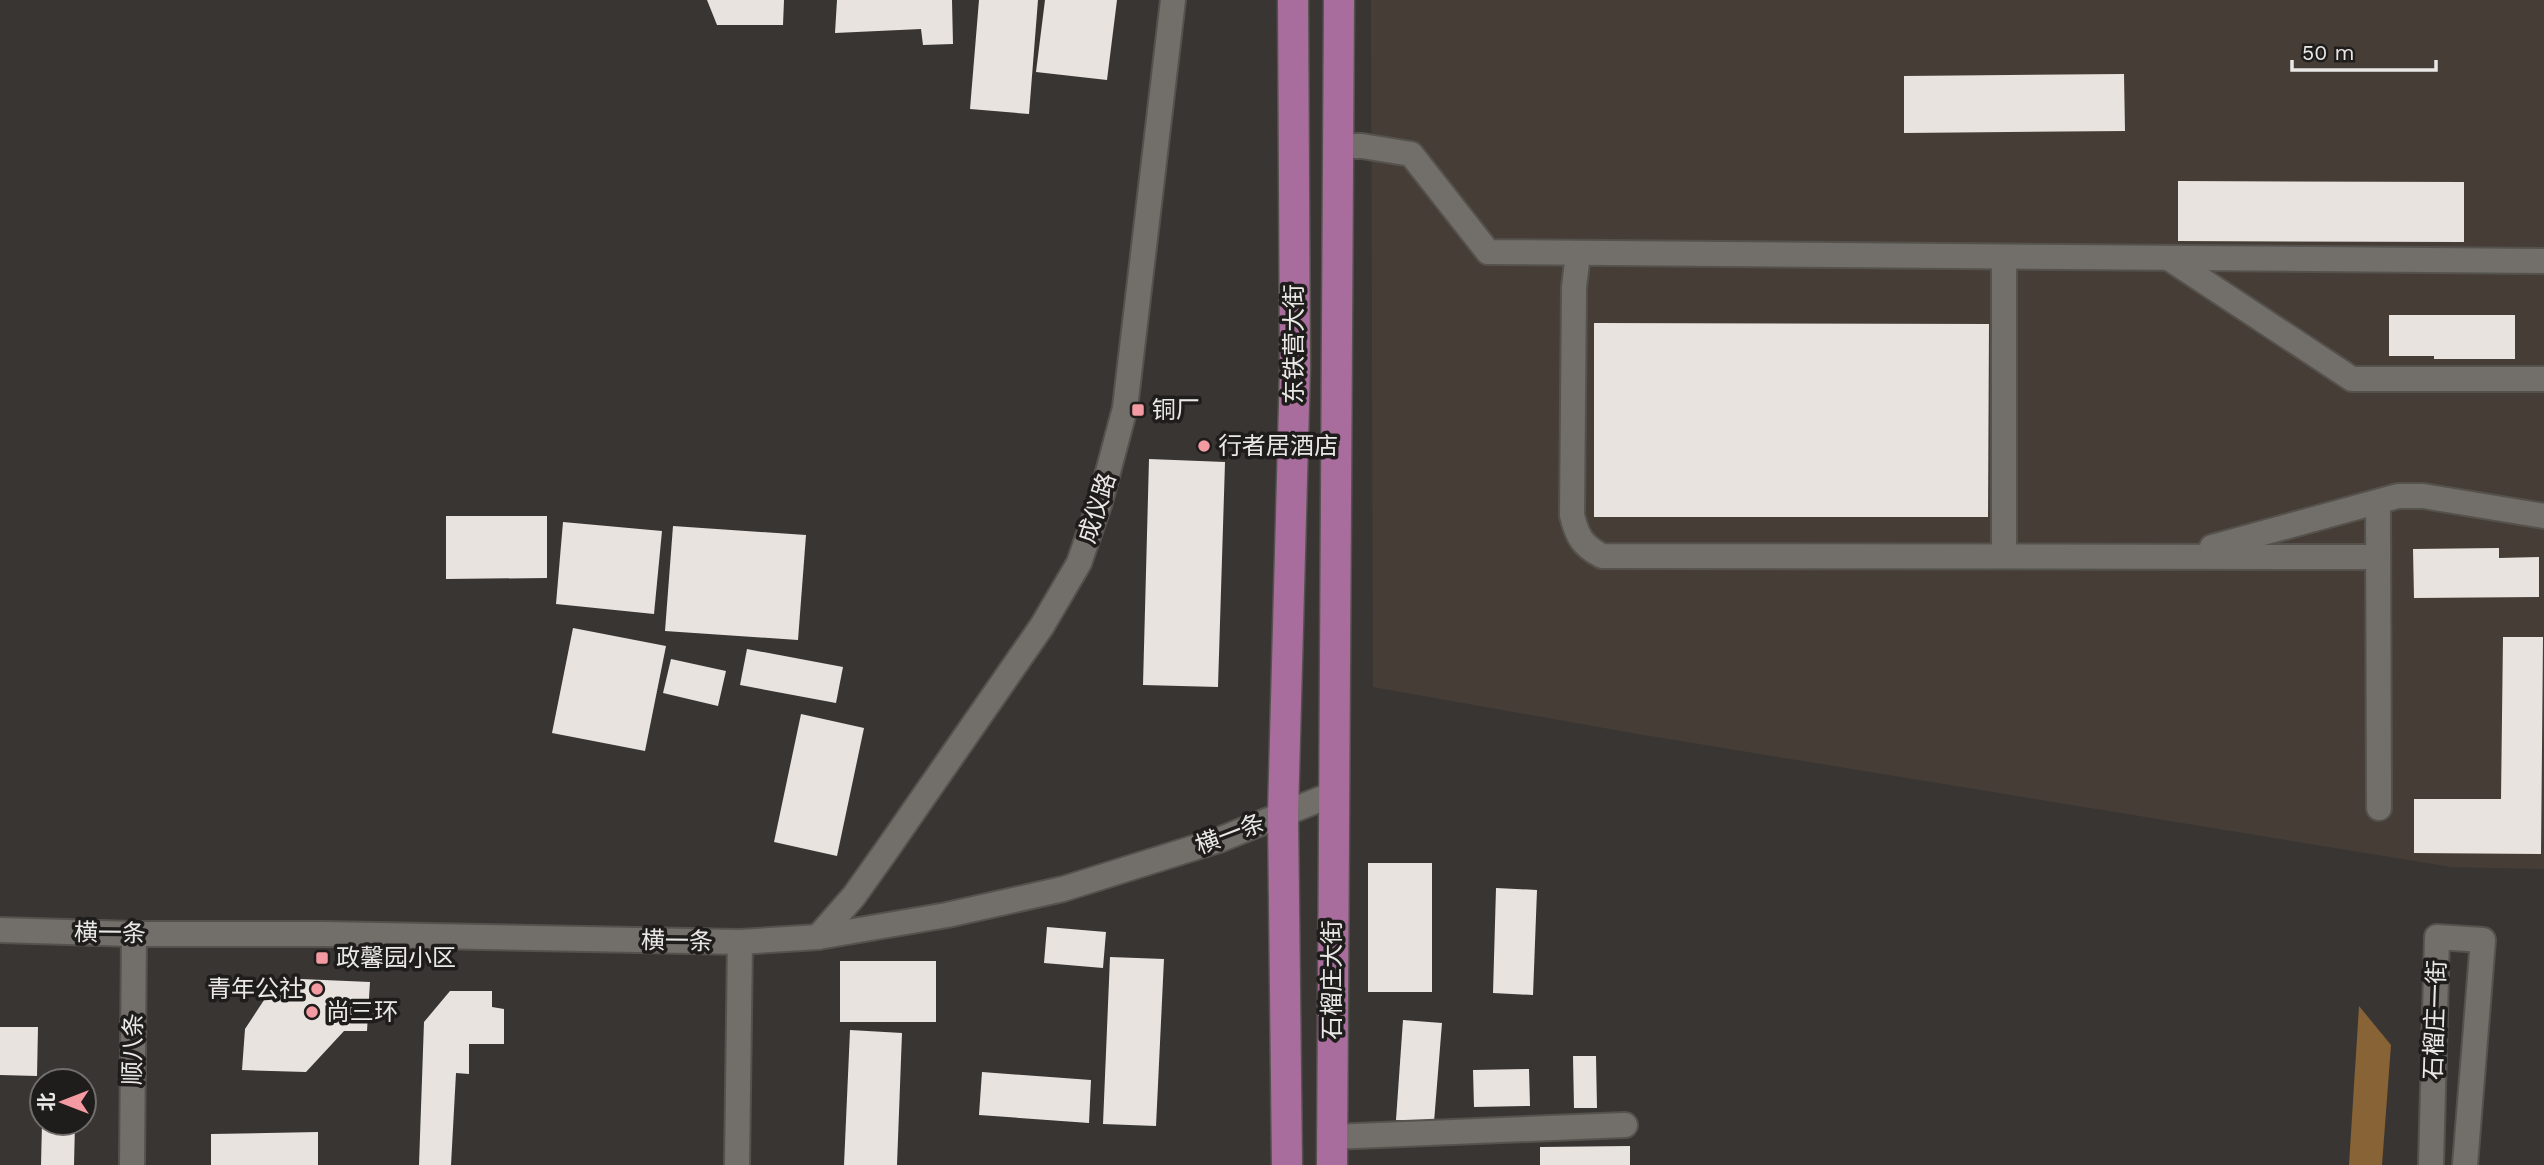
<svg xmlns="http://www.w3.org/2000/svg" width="2544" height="1165" font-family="'Work Sans','Noto Sans SC',sans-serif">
<rect width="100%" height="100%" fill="#393532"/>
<polygon fill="#463e36" points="1371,0 2544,0 2544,869 2451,867 1632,733 1373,687"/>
<polygon fill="#886335" points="2359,1006 2391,1045 2382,1165 2349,1165"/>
<g fill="#e8e3df">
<polygon points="707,0 784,0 783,25 717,25"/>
<polygon points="837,0 952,0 953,44 923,45 921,29 835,33"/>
<polygon points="979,0 1038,0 1029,114 970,109"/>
<polygon points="1045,0 1117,0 1107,80 1036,72"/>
<polygon points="2124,74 2125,131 1904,133 1904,76"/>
<polygon points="2178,181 2464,182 2464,242 2178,241"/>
<polygon points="2389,315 2515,315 2515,359 2434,359 2434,356 2389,356"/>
<polygon points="1594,323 1989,324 1988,517 1594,517"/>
<polygon points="1149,459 1225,462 1218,687 1143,685"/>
<polygon points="446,516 547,516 547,578 446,579"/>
<polygon points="563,522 662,531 654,614 556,604"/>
<polygon points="673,526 806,535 798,640 665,631"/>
<polygon points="2499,548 2499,558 2539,557 2539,597 2414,598 2413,549"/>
<polygon points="573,628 666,646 645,751 552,733"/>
<polygon points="2503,637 2543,637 2541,854 2414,853 2414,799 2501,799"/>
<polygon points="747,649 843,667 836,703 740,685"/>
<polygon points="671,659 726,671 718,706 663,693"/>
<polygon points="801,714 864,728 837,856 774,842"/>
<rect x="1368" y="863" width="64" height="129"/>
<polygon points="1496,888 1537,890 1533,995 1493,993"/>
<polygon points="1047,927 1106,932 1103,968 1044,963"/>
<polygon points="1110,957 1164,959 1156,1126 1103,1124"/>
<rect x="840" y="961" width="96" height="61"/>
<polygon points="301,979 370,982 367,1031 344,1031 306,1072 242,1070 245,1029 268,994"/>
<polygon points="450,991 492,991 492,1007 504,1009 504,1044 469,1044 469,1074 456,1073 451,1165 419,1165 424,1022"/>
<polygon points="1403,1020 1442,1023 1434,1122 1396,1120"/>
<polygon points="0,1027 38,1027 37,1076 0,1075"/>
<polygon points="850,1030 902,1033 897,1165 844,1165"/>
<polygon points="1573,1056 1596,1056 1597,1108 1574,1108"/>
<polygon points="1529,1069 1530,1106 1474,1107 1473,1070"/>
<polygon points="982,1072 1091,1080 1089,1123 979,1115"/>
<polygon points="42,1123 75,1123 74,1165 41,1165"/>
<polygon points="318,1132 318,1165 211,1165 211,1134"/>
<polygon points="1630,1146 1630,1165 1540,1165 1540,1147"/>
</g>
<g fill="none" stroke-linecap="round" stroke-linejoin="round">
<defs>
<g id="minor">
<polyline points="1337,146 1362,146 1411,154 1488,252 2544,261"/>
<path d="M 1578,254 L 1574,287 L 1572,515 C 1577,537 1583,546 1602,556 L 2378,557"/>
<polyline points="2170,259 2352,379 2544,379"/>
<polyline points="2378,502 2379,808"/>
<polyline points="2212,547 2398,496 2423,496 2544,516"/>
<polyline points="2004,556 2004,257"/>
<polyline points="0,930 134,934 324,934 740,942 818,937 947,915 1063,889 1219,840 1333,794"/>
<polyline points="818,937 854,896 886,851 1042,626 1079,563 1100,502 1125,408 1173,0"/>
<polyline points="1331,1137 1625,1125"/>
<polyline points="132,1165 134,934"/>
<polyline points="737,1165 740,942"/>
<polyline points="2431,1165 2437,937 2483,940 2465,1165"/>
</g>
<g id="major">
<polyline points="1287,1165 1283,813 1295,367 1293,0"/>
<polyline points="1332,1165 1339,0"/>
</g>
</defs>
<use href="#minor" stroke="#55524e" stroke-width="28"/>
<use href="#major" stroke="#55524e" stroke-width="33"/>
<use href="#minor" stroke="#726e6a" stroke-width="24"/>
<use href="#major" stroke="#a86d9c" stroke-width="30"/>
</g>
<g fill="#f49aa2" stroke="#1f1d1b" stroke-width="2.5">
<rect x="1131" y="403" width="14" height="14" rx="3.5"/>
<circle cx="1204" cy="446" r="7"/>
<rect x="315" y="951" width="14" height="14" rx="3.5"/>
<circle cx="317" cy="989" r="7"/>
<circle cx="312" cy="1012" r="7"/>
</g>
<g text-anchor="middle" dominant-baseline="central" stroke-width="7" stroke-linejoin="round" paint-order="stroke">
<g font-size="24" fill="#eae8e6" stroke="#1f1d1b">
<text transform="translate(1294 344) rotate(-90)">东铁营大街</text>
<text transform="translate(1097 508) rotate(-72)">成仪路</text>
<text transform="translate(1230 834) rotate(-21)">横一条</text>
<text transform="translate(110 933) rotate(1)">横一条</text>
<text transform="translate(677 941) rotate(1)">横一条</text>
<text transform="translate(1332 980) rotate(-90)">石榴庄大街</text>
<text transform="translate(2435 1020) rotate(-88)">石榴庄一街</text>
<text transform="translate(133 1049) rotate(-89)">顺八条</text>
</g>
<g font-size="24" fill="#eae8e6" stroke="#1f1d1b" text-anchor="start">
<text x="1152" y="410">铜厂</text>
<text x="1218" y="446">行者居酒店</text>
<text x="336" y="958">政馨园小区</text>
<text x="303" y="989" text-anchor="end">青年公社</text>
<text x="326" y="1012">尚三环</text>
</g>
</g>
<g transform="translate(63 1102) rotate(270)"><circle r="33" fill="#1f1d1b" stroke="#706e6c" stroke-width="2"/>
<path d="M0-5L12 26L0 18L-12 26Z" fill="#f49aa2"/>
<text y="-10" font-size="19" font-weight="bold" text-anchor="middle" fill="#eae8e6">北</text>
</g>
<path d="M2292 60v10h144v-10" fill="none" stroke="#eae8e6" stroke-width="3.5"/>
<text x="2302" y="60" font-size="21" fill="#eae8e6" stroke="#1f1d1b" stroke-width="5" paint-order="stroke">50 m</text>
</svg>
